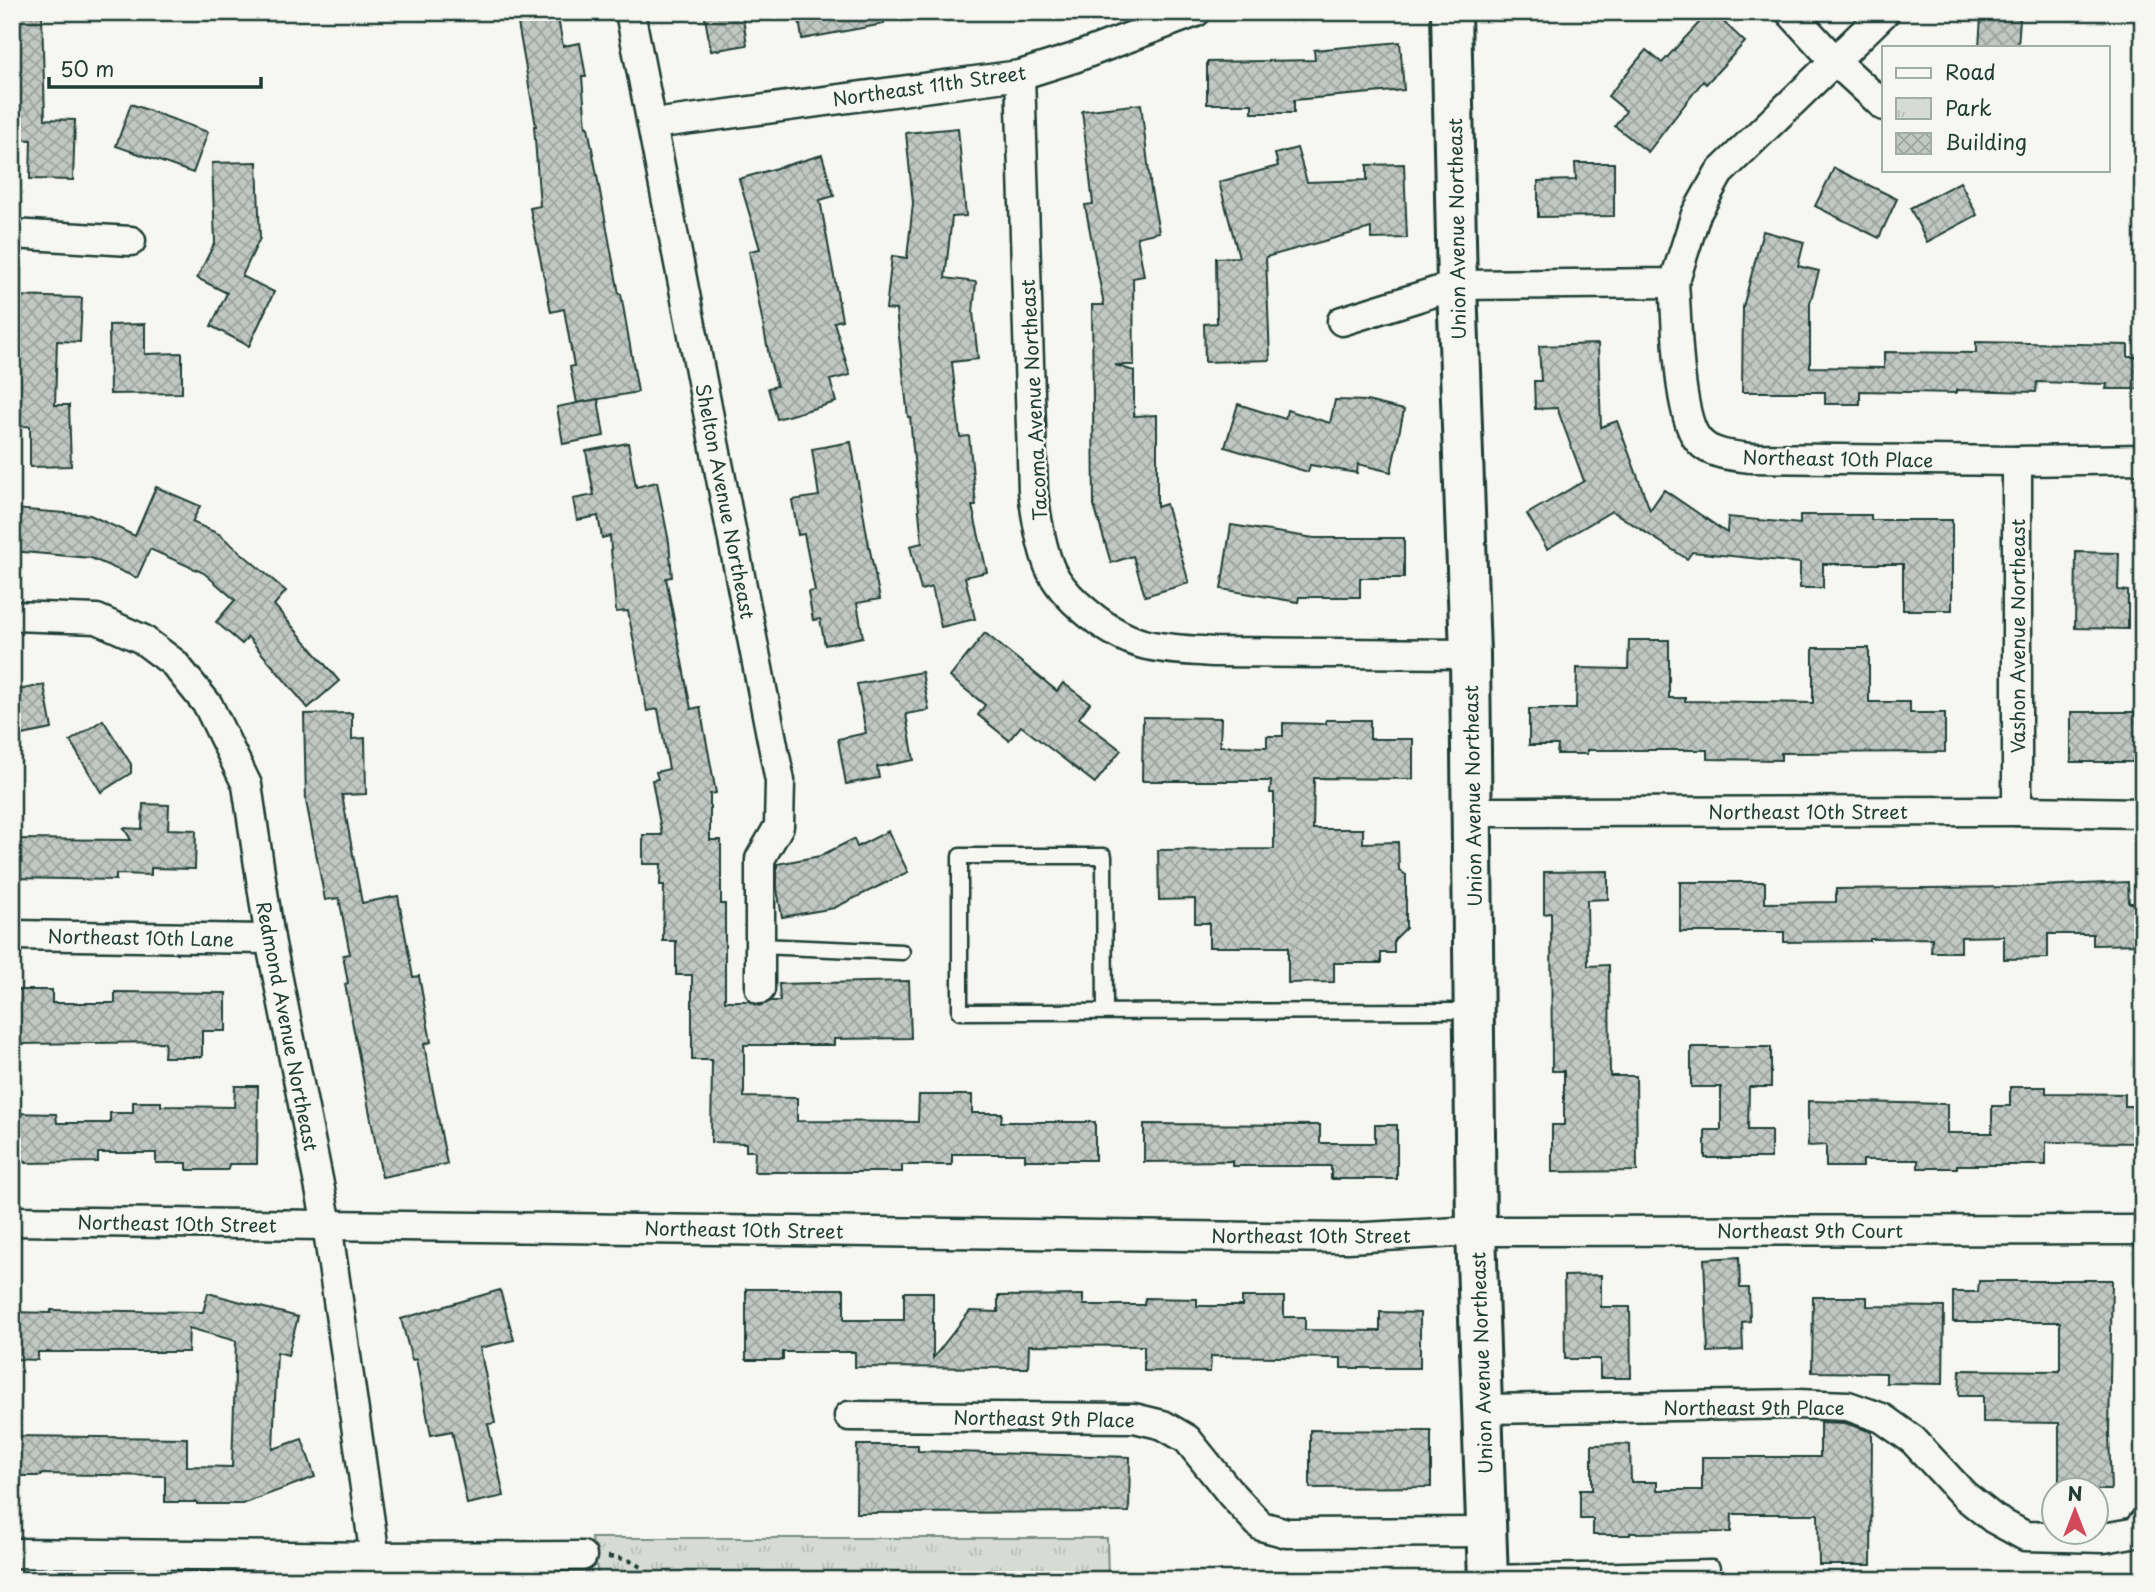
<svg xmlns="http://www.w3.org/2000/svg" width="2155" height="1592" font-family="'Playpen Sans',sans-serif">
<defs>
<pattern id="park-tufts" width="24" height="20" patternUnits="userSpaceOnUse" patternTransform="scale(1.75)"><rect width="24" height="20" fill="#d6dbd6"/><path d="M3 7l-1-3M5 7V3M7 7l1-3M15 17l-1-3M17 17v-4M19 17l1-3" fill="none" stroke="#b7bdb8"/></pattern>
<pattern id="building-cross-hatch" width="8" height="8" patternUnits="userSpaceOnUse" patternTransform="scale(1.75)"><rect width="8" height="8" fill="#c1c8c3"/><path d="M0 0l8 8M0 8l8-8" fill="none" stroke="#9ca49f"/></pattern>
</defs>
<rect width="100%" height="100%" fill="#f6f6f2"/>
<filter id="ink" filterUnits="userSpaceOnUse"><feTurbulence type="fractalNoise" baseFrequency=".0143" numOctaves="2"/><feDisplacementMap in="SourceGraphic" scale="14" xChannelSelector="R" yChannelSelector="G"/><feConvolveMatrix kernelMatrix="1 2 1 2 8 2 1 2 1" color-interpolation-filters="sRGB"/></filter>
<g filter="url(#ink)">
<polygon fill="url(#park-tufts)" stroke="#7a8c85" stroke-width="2" points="591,1538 1107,1538 1108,1580 599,1580"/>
<g fill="url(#building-cross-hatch)" stroke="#1f3d34" stroke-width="2">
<polygon points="516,12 557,12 563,46 580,43 586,77 582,77 586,127 588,127 619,294 621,294 638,392 577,403 570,367 574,366 564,309 551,312 530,208 540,206 534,126 536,126"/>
<polygon points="704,12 742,12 747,45 711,51"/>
<polygon points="798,12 883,12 884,24 802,39"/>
<polygon points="1709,12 1713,12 1745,42 1706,84 1703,81 1648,152 1615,126 1626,111 1608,96 1646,50 1662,63"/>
<polygon points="42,15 45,119 75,120 73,180 30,179 31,140 12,139 12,16"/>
<polygon points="1981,17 2020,18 2018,47 1979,47"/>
<polygon points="1400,42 1404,90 1294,100 1294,113 1252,113 1252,104 1207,104 1207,62 1315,60 1314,50"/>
<polygon points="131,104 208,132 193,173 116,146"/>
<polygon points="1141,104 1151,190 1159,232 1137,237 1144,276 1133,278 1134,365 1115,365 1134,371 1134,416 1157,415 1157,507 1166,504 1189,583 1145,596 1133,556 1111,563 1094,505 1092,305 1104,305 1085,205 1093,204 1082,111"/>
<polygon points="958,128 966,216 952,217 945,278 976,282 973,312 978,359 952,362 960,437 969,436 976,506 972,506 987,572 965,577 975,619 941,627 932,587 921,590 910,546 922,543 910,417 908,417 896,310 886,309 892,256 907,258 913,203 906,133"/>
<polygon points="1297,148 1307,182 1367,180 1367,165 1404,164 1407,238 1371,239 1371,228 1266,257 1270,360 1205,362 1204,324 1217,323 1216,258 1239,257 1219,182 1278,166 1275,154"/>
<polygon points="822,155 834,196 820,200 842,320 834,322 850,375 830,380 836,402 777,419 768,388 777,386 770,361 749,251 760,249 739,179"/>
<polygon points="257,162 260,238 242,276 274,292 249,346 211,326 227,293 197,278 215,242 212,163"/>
<polygon points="1575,163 1614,163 1614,216 1538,217 1538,181 1576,180"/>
<polygon points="1834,168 1897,199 1879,238 1815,206"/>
<polygon points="1960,182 1977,215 1927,242 1910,208"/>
<polygon points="1763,231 1804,242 1798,266 1819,271 1810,303 1810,367 1884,368 1884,352 1976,353 1976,342 2128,345 2128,357 2143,357 2143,389 2106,389 2107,384 2037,382 2036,392 1956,390 1956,393 1860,391 1860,404 1825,404 1825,392 1742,392 1743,307"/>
<polygon points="12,296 82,298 80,342 57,341 55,405 69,405 71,466 30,467 30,426 12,427"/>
<polygon points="145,324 145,354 182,353 182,393 110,394 109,325"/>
<polygon points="1598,344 1601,427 1617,421 1650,510 1664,490 1727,533 1728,517 1800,524 1800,515 1871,515 1871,520 1952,520 1952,610 1903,610 1903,564 1823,564 1823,588 1800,588 1800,563 1692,552 1687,559 1612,511 1547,549 1527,514 1584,481 1557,408 1535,409 1534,381 1541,381 1539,346"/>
<polygon points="598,399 604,436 563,444 557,407"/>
<polygon points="1335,400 1367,401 1404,410 1391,472 1358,464 1357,473 1310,465 1308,472 1225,447 1238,404 1285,419 1287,410 1330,423"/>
<polygon points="851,442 868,541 880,599 857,603 863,637 825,645 820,619 813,620 808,592 815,591 804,534 798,535 792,500 819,496 812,449"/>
<polygon points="628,443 636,487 657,482 669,542 672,577 666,578 691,709 700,707 716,793 710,794 710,840 721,840 721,904 725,904 725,1001 749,1001 759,1006 771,1001 780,1001 779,984 909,981 911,1038 834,1039 834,1045 744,1045 744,1097 797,1098 797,1121 918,1122 919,1095 972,1095 972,1113 1002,1113 1001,1122 1095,1122 1095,1160 1025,1160 1025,1154 952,1154 952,1165 902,1165 902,1172 754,1172 755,1151 746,1151 746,1143 711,1142 712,1060 692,1060 692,975 676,975 676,941 663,941 664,885 660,885 661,864 643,864 643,835 662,835 652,780 658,779 656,772 669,769 658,709 647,711 628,611 616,612 610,536 602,538 598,516 577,520 573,499 594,495 586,451"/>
<polygon points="156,487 200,506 192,522 219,534 286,591 274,605 339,681 308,708 248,637 242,644 216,622 235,600 204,573 150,549 137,578 91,558 12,551 14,509 90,515 135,536"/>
<polygon points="1231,525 1314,538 1404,538 1404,578 1360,578 1360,597 1299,597 1298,602 1221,589"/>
<polygon points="2076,552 2119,553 2118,590 2128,591 2128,629 2075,628"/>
<polygon points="985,633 1057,691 1063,683 1090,703 1079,718 1121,750 1095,783 1021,726 1009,740 978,715 985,705 950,677"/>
<polygon points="1629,640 1669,640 1669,698 1685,698 1685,701 1813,703 1813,648 1869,648 1869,702 1910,702 1910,713 1945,713 1945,752 1781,753 1781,760 1707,759 1707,750 1587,750 1587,754 1557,754 1558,745 1529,745 1529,709 1576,709 1577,668 1628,669"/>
<polygon points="922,672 929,710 906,714 914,760 877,767 879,778 846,784 838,739 866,733 857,684"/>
<polygon points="44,685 52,729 12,737 12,691"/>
<rect x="2071" y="712" width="72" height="50"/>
<polygon points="352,713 352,739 365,738 366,794 342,795 362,903 398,896 413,977 419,976 431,1042 424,1044 447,1164 382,1177 345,984 348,983 343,955 350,954 339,898 325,900 306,801 304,714"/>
<polygon points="1143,717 1221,718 1220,746 1267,747 1267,736 1283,736 1283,723 1326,724 1326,720 1370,720 1370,739 1413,739 1413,779 1314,778 1313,829 1363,829 1363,843 1398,842 1399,870 1406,875 1406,928 1394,940 1394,953 1381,953 1381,963 1334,963 1334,982 1288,983 1288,947 1209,947 1209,923 1195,923 1195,899 1159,900 1158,850 1274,849 1274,793 1270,793 1271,781 1142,781"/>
<polygon points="103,720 131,764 131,773 101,792 70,741"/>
<polygon points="143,804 169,805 168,829 196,830 195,869 151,868 151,875 116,874 116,880 12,878 12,839 131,840 124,828 142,829"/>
<polygon points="888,831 908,872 834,908 782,917 777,889 777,864 820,856 854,839 857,847"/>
<polygon points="1608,871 1608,899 1587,900 1588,966 1609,965 1610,1076 1636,1076 1637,1171 1552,1172 1552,1125 1564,1125 1564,1071 1552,1071 1551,913 1544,914 1544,872"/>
<polygon points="1680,882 1765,882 1765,903 1836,902 1836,889 2019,887 2128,882 2129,903 2143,903 2143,944 2093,945 2093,934 2048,934 2048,958 2004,959 2004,936 1961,937 1961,952 1931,952 1932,938 1870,939 1870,941 1784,942 1784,932 1680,932"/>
<polygon points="12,990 52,990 52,1003 115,1003 115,992 226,993 226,1031 202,1031 202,1057 164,1057 165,1042 20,1044 20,1031 12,1031"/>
<polygon points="1691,1047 1771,1047 1771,1087 1749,1087 1748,1130 1771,1130 1771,1158 1705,1158 1705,1130 1721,1130 1721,1087 1691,1087"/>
<polygon points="235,1086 258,1086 257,1164 229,1164 228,1170 187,1170 187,1163 156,1163 156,1153 98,1153 98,1162 26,1163 26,1161 12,1161 12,1113 56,1114 57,1123 110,1123 110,1113 133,1113 133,1102 161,1102 161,1106 234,1107"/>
<polygon points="2010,1087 2046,1087 2046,1093 2125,1094 2125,1106 2143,1106 2143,1143 2046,1142 2046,1165 1957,1165 1957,1168 1918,1168 1918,1160 1863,1160 1863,1167 1826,1167 1826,1145 1808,1146 1808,1101 1947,1104 1947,1133 1992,1133 1992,1106 2010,1106"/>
<polygon points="1144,1124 1320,1125 1320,1143 1375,1143 1375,1125 1397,1125 1397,1179 1331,1179 1331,1166 1232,1166 1232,1161 1144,1162"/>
<polygon points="1739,1257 1740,1288 1749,1288 1750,1321 1742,1322 1743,1350 1708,1352 1704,1259"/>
<polygon points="1601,1275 1601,1307 1630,1307 1631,1378 1600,1378 1600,1359 1565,1359 1564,1276"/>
<polygon points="2060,1280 2112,1280 2109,1433 2111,1490 2059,1490 2059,1423 1983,1422 1983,1396 1959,1396 1960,1370 2060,1371 2060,1322 1953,1322 1953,1292 1978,1292 1979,1281 2060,1281"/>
<polygon points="746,1289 844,1289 844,1320 904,1320 904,1292 933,1292 933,1358 970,1311 998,1312 998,1296 1083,1295 1083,1305 1144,1305 1145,1298 1197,1299 1197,1306 1242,1306 1242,1297 1284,1297 1284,1317 1305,1317 1305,1330 1380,1331 1380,1312 1420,1313 1420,1368 1341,1368 1341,1358 1211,1356 1210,1372 1144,1371 1144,1346 1029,1345 1028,1368 855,1367 855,1352 783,1352 783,1360 746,1360"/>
<polygon points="500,1290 514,1340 480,1348 495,1423 488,1424 504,1496 467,1504 452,1431 431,1435 416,1359 412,1360 401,1319"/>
<polygon points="208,1293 298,1317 288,1355 277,1352 273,1449 302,1439 315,1477 242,1504 197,1504 197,1502 165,1502 165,1476 41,1474 41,1476 12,1476 12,1436 187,1438 187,1466 232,1467 236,1341 189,1328 188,1352 38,1352 38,1360 13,1359 12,1312 51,1313 51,1310 203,1312"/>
<polygon points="1813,1297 1867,1297 1867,1306 1944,1307 1943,1384 1886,1383 1886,1373 1812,1372"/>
<polygon points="1820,1422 1845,1423 1872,1432 1871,1565 1819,1565 1818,1514 1732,1514 1731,1532 1630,1533 1630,1535 1593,1535 1593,1519 1580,1519 1580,1490 1592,1490 1592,1445 1630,1444 1631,1482 1657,1482 1657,1490 1702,1490 1702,1457 1820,1457"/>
<polygon points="1310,1430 1431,1431 1431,1487 1310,1488"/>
<polygon points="857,1445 918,1445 918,1451 1130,1457 1129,1512 856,1513"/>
</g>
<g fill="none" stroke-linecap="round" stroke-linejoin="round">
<defs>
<g id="lane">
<polyline points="760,946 902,952"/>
<polyline points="1105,1011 1104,856 960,856 960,1012 1473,1011"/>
<polyline points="1489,1573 1712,1568"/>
</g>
<g id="street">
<polyline points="630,12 780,781 779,826 760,859 760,989"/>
<polyline points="1790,12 1834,60 1884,106"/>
<path d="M 1020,75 L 1033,491 C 1036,516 1040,542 1049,566 C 1062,598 1110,635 1143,644 C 1166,650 1190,650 1213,652 L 1470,654"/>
<polyline points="653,124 1020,75 1074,58 1196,12"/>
<polyline points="12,234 131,241"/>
<path d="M 1674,283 C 1677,317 1677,420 1700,442 C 1712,455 1735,456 1751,458 L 2017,461 L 2143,459"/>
<polyline points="1342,321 1457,285 1674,283 1696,214 1719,173 1885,12"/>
<polyline points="2017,461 2017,811"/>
<polyline points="12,616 97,619 142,639 174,663 208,705 247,785 270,939 327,1224 375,1557 377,1580"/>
<polyline points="1472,812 2017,811 2143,813"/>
<polyline points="12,935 270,939"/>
<polyline points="12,1221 1348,1238 1476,1231 2143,1230"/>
<polyline points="1482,1409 1797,1404 1848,1406 1882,1418 1913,1440 1964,1495 1994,1519 2025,1536 2104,1538 2137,1532 2143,1523"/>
<polyline points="849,1416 1134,1418 1163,1425 1187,1439 1232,1495 1261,1526 1287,1533 1487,1532"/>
<polyline points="12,1553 375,1557 582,1556"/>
</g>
<polyline id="secondary" points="1451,12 1457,285 1470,654 1476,1231 1488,1580"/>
</defs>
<use href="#lane" stroke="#1f3d34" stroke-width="19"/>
<use href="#street" stroke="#1f3d34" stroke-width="33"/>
<use href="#secondary" stroke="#1f3d34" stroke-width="44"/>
<path stroke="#1f3d34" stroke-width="4.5" stroke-dasharray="5 5" stroke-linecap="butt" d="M 608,1557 C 628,1558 641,1563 653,1580"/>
<use href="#lane" stroke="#f6f6f2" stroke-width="14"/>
<use href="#street" stroke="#f6f6f2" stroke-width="28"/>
<use href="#secondary" stroke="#f6f6f2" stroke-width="38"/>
</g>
</g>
<g text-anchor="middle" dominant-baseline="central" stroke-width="5" stroke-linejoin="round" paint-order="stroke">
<g font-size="19" fill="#1f3d34" stroke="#f6f6f2">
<text transform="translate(929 85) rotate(-8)">Northeast 11th Street</text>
<text transform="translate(1456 229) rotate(-91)">Union Avenue Northeast</text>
<text transform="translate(1033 400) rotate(-93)">Tacoma Avenue Northeast</text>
<text transform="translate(1838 458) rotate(1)">Northeast 10th Place</text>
<text transform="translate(726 501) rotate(79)">Shelton Avenue Northeast</text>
<text transform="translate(2017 636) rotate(-90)">Vashon Avenue Northeast</text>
<text transform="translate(1472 796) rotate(-91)">Union Avenue Northeast</text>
<text x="1808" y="811">Northeast 10th Street</text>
<text transform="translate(141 937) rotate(1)">Northeast 10th Lane</text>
<text transform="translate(288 1026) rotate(79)">Redmond Avenue Northeast</text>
<text transform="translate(177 1223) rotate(1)">Northeast 10th Street</text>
<text transform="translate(744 1229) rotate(1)">Northeast 10th Street</text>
<text x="1810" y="1230">Northeast 9th Court</text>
<text x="1311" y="1235">Northeast 10th Street</text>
<text transform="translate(1481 1363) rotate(-92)">Union Avenue Northeast</text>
<text x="1754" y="1407">Northeast 9th Place</text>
<text transform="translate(1044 1418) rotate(1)">Northeast 9th Place</text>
</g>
</g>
<rect width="2155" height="1592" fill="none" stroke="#f6f6f2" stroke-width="42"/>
<rect x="21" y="21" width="2113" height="1550" fill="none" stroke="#1f3d34" stroke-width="2.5" filter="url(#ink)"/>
<rect x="1882" y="46" width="228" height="126" fill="#f6f6f2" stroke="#a0aca6" stroke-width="2"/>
<rect x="1896" y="68" width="35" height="10" fill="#f6f6f2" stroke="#a0aca6" stroke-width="2"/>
<text x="1945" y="80" font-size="21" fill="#1f3d34">Road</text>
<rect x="1896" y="98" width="35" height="21" fill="url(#park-tufts)" stroke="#a0aca6" stroke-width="2"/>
<text x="1945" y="116" font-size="21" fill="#1f3d34">Park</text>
<rect x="1896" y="133" width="35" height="21" fill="url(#building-cross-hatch)" stroke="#a0aca6" stroke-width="2"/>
<text x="1945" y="150" font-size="21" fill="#1f3d34">Building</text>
<g transform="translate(2075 1511)"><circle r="33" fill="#f6f6f2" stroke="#a0aca6" stroke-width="2"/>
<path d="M0-5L12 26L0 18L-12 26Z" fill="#d1495b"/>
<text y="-10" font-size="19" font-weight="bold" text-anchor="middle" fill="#1f3d34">N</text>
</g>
<path d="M49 77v10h212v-10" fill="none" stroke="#1f3d34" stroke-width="3.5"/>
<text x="60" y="77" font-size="21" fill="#1f3d34" stroke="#f6f6f2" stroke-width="5" paint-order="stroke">50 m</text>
</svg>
